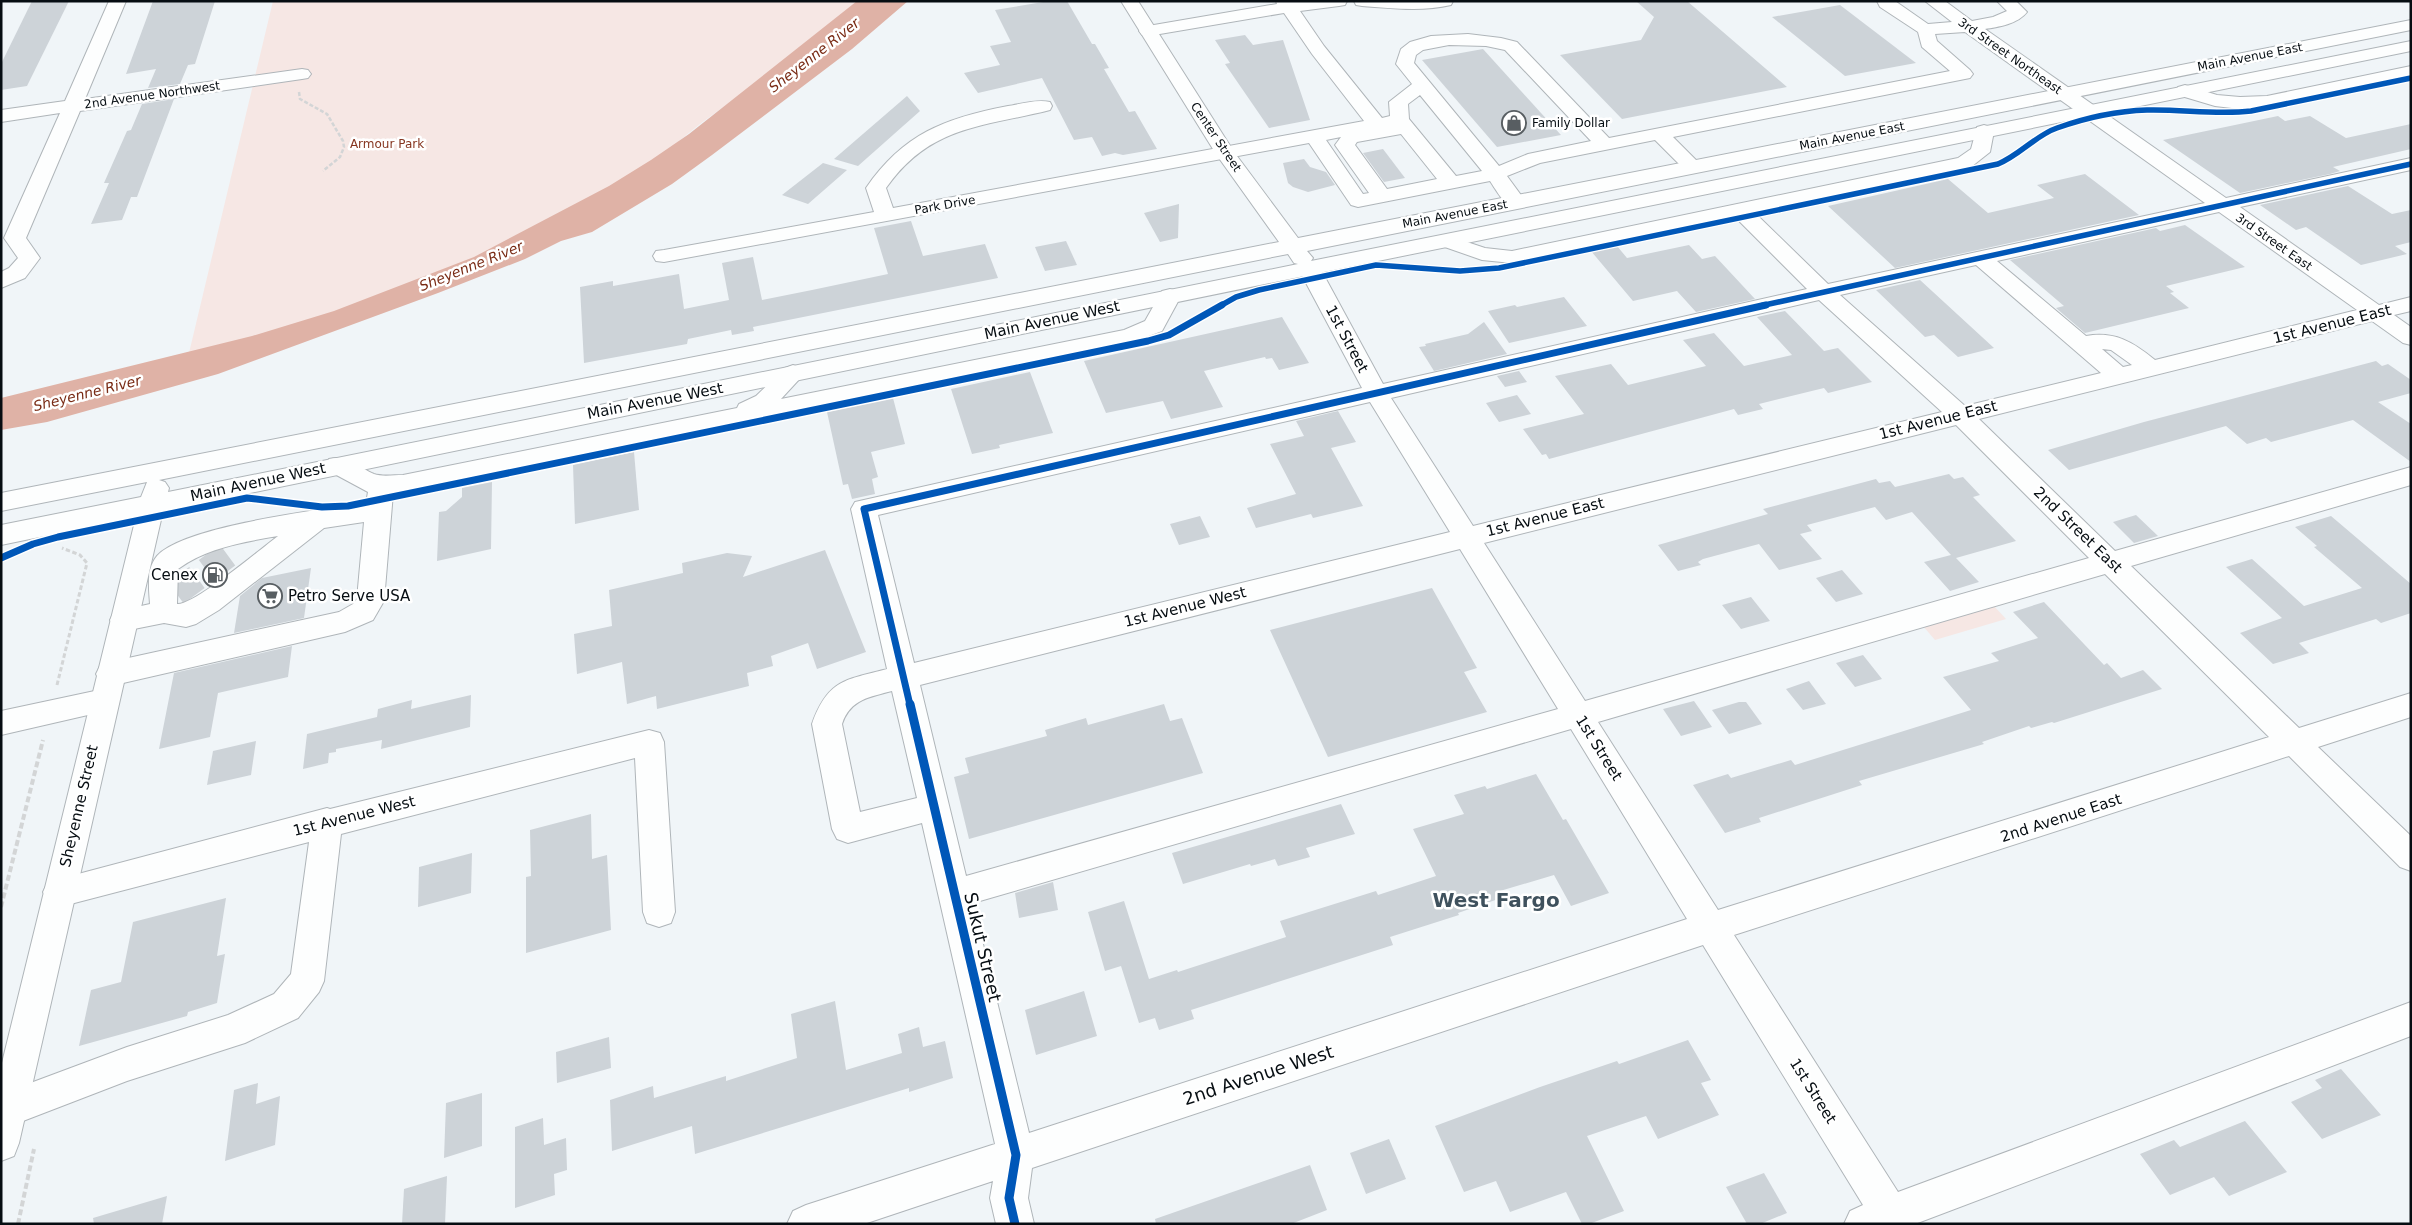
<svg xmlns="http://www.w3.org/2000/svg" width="2412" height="1225" font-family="'DejaVu Sans',sans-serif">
<rect width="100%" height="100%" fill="#f0f5f8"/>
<g fill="#f6e7e4">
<polygon points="273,1 868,1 700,124 652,163 476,263 278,331 189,353"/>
<polygon points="1993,605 2006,619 1935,640 1923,626"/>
</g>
<polygon fill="#dfb2a6" points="857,1 908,1 852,49 712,155 672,184 592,232 561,241 525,259 438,293 218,374 47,422 1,430 1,398 252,336 334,311 474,257 609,186 651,160 689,134"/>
<g fill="#cdd3d8">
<polygon points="32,1 69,1 27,86 1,90 1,64"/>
<polygon points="153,1 215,1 195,64 188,65 180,84 148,88 156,69 126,74"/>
<polygon points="1049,1 1067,1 1092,44 1095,44 1109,68 1104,69 1129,112 1135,111 1157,149 1123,155 1115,153 1102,156 1092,137 1074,140 1042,78 978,93 964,73 1000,65 990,46 1011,42 995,10"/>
<polygon points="1636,1 1687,1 1787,87 1622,119 1560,55 1641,40 1654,17"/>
<polygon points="1840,5 1916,63 1845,76 1772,17"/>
<polygon points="1245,35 1253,45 1283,40 1310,120 1269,128 1225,64 1230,63 1215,40"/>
<polygon points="1483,49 1561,135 1497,147 1422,60"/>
<polygon points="907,96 920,111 858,166 834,159"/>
<polygon points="174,99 137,197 131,197 122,220 91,224 109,183 104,183 127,131 131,130 142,104"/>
<polygon points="2278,116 2285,121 2310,116 2346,138 2411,124 2411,149 2333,167 2340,171 2330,174 2240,193 2163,140"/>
<polygon points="1383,149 1405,178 1384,182 1363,153"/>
<polygon points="1304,159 1310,167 1326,172 1335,185 1308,192 1293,187 1288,183 1283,163"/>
<polygon points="823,163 847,170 808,204 782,195"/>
<polygon points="2085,174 2139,215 1895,268 1828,206 1948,179 1988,213 2054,198 2037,185"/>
<polygon points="2348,186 2392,214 2411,210 2411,242 2395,246 2407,254 2361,265 2306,227 2296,230 2260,205"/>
<polygon points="1179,204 1178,238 1160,242 1144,213"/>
<polygon points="911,221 923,256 985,244 998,278 753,327 754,331 732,335 731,330 688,339 687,344 584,363 580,287 613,281 613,286 679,274 684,309 729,300 722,263 753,257 762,300 812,290 888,274 874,228"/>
<polygon points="2185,225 2245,267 2166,286 2174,292 2170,293 2189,308 2085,333 2056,308 2064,306 2010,260 2156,228 2160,231"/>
<polygon points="1066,241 1077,265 1045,271 1035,247"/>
<polygon points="1689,245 1702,259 1715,256 1755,299 1696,312 1677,291 1633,301 1591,251 1617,246 1627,258"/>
<polygon points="1920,280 1994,348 1958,357 1934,335 1925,337 1876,290"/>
<polygon points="1564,297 1587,326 1509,343 1488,311 1515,305 1517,307"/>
<polygon points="1785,311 1824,351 1838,348 1872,382 1828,393 1824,388 1759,404 1763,409 1738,415 1734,409 1549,459 1546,454 1542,455 1523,429 1584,414 1555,376 1611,364 1628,385 1706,366 1683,340 1714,333 1744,366 1792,355 1757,317"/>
<polygon points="1282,317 1309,363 1279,370 1272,358 1266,359 1265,357 1204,371 1223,407 1171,419 1163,401 1106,413 1084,361"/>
<polygon points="1484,322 1507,354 1434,371 1419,347 1426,346 1425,344 1468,334"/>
<polygon points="2376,361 2382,366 2388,364 2411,380 2411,393 2378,402 2411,424 2411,462 2353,420 2271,442 2266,438 2247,444 2226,426 2069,470 2048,450 2144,422"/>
<polygon points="1519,371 1527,382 1505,387 1497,376"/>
<polygon points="1030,372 1053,433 999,445 1000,448 972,454 951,389"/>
<polygon points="1517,395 1531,414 1499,422 1486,403"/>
<polygon points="893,398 905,444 871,452 878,477 872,479 875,494 852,499 848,484 843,485 827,412"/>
<polygon points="1338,411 1356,442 1331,448 1363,506 1313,518 1311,514 1256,528 1247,508 1296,494 1270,444 1304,436 1296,421"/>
<polygon points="634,452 639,510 575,524 573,465"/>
<polygon points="1949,474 1954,479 1963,477 1980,495 1973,497 2016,541 1956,558 1979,582 1950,591 1924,562 1951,555 1912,512 1886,520 1875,507 1807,525 1812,531 1800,534 1822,559 1779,570 1759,544 1703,559 1698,562 1701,565 1678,571 1658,545 1768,514 1763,509 1876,479 1879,483 1890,481 1895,487"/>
<polygon points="492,482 491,549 437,561 439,512 446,511 462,497 462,488"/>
<polygon points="2136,515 2158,536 2134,543 2113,522"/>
<polygon points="1200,516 1210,537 1179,545 1170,524"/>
<polygon points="2331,516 2411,584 2411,613 2381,623 2376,619 2299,643 2309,653 2273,664 2240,633 2282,618 2226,567 2252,559 2304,606 2362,588 2314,547 2317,546 2295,527"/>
<polygon points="825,550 866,652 817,669 808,643 771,656 773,666 747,673 749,686 657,709 656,696 627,704 622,662 577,674 574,634 612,626 609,590 683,573 682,563 727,553 752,556 743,577"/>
<polygon points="311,568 304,618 234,633 240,596 262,578"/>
<polygon points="1842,570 1863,594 1836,602 1816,578"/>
<polygon points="1432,588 1477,668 1464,672 1487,712 1328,757 1270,630"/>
<polygon points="1751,597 1770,621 1741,629 1722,605"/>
<polygon points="2044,602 2104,665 2107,663 2121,678 2143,670 2162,689 2054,723 2052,722 2031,728 2029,726 1982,742 1984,744 1859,781 1862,785 1759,818 1761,822 1725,833 1693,785 1728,774 1731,778 1791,760 1795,765 1971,710 1943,677 1999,661 1991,653 2038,638 2013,612"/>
<polygon points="292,646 288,677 218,693 210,737 159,749 174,673"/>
<polygon points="1863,655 1882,679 1855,687 1836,663"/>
<polygon points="1809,681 1826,704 1803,710 1786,689"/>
<polygon points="471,695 470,727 381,749 382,740 336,749 336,752 329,753 328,763 303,769 307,734 377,717 378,709 412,700 411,709"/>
<polygon points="1694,701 1712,727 1681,736 1663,709"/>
<polygon points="1739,702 1746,702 1762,724 1729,734 1712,710"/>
<polygon points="1164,704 1170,721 1182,718 1203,773 969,839 954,777 969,773 965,758 1047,736 1045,730 1086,718 1088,725"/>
<polygon points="256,741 251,775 207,785 213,751"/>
<polygon points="1536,774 1563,820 1566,819 1609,893 1571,906 1554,875 1500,891 1504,897 1458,913 1459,915 1390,937 1393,945 1191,1010 1194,1019 1159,1030 1155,1018 1139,1023 1121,966 1105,971 1088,912 1124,901 1149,979 1177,970 1178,972 1286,937 1280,921 1376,891 1378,895 1436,876 1413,829 1464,814 1454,795 1485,786 1487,789"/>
<polygon points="1341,804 1355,834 1306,848 1310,857 1278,866 1275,859 1251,866 1250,864 1183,884 1172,853"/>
<polygon points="591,814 592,859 607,855 611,930 526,953 526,877 531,876 530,830"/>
<polygon points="472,853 471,893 418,907 419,867"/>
<polygon points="1053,882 1058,910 1019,918 1015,893"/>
<polygon points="226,898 217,956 225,954 217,1003 188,1012 187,1016 79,1046 91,990 121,982 133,922"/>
<polygon points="1084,991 1097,1036 1036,1055 1025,1010"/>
<polygon points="835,1001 846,1070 902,1053 898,1034 919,1027 923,1047 945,1041 953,1078 909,1092 909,1088 695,1154 692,1126 612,1151 610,1100 653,1086 654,1098 726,1076 726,1081 797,1058 791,1014"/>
<polygon points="609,1037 611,1068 557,1083 556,1052"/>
<polygon points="1688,1040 1711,1080 1701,1083 1719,1115 1658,1139 1646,1116 1587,1136 1624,1211 1589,1224 1582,1224 1566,1192 1510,1212 1496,1181 1464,1192 1435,1126 1540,1087 1617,1061 1619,1064"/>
<polygon points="2341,1069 2381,1115 2322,1139 2291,1102 2322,1088 2315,1080"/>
<polygon points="258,1083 256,1104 280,1096 275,1145 225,1161 234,1090"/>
<polygon points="482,1093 482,1146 444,1158 446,1103"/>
<polygon points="543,1118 544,1145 566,1138 567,1170 554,1174 555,1195 515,1208 515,1127"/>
<polygon points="2245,1121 2287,1172 2229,1196 2214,1177 2170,1195 2140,1154 2174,1140 2180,1147"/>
<polygon points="1389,1139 1406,1179 1366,1194 1350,1153"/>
<polygon points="1310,1165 1327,1210 1291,1224 1156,1224 1155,1219"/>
<polygon points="1764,1173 1787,1213 1760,1224 1747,1224 1726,1187"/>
<polygon points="447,1176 445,1224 402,1224 404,1189"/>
<polygon points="167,1196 162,1224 94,1224 93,1218"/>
</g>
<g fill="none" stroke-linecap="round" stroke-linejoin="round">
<polyline stroke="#cdd2d6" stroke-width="26" stroke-dasharray="26 12" stroke-linecap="butt" points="176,593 233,551"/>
<defs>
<g id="minor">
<polygon points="109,1 126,1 85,99 302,69 308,70 311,74 308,78 302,79 80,111 26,238 40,258 25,278 1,288 1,272 9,268 18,258 4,238 60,113 1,122 1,110 65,101"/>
<path d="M 1276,1 L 1347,1 L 1345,5 L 1339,6 L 1300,11 L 1324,46 L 1382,118 L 1390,116 L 1389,102 L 1412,84 L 1396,64 L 1401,49 L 1410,42 L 1431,36 L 1468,34 L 1501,38 L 1517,42 L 1609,138 L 1950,71 L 1922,47 L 1918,32 L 1880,7 L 1877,1 L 1895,1 L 1928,24 L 1952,22 L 1925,1 L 1945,1 L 1972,21 L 1993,17 L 2007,11 L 1997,1 L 2016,1 L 2027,12 C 2018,24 1998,27 1985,29 L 2226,198 L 2411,158 L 2411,170 L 2240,207 L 2379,305 L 2411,297 L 2411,311 L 2394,315 L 2411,327 L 2411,345 L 2403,343 L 2372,321 L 1979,419 L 2115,551 L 2411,467 L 2411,485 L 2131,566 L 2299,728 L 2411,693 L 2411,717 L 2318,747 L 2411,836 L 2411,871 L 2400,867 L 2289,756 L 1734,935 L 1898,1192 L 2411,1002 L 2411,1036 L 1915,1224 L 1844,1224 L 1850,1211 L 1863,1205 L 1703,945 L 1032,1168 L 1028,1198 L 1034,1224 L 996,1224 L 990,1198 L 993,1181 L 864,1224 L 787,1224 L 793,1211 L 806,1205 L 995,1144 L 922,823 L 848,843 L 837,839 L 832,829 L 812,724 C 828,679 846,680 887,669 L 851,509 L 855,502 L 1362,388 L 1298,268 L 1301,263 L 1309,261 L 1317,263 L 1320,268 L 1383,384 L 1807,289 L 1735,217 L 1512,263 L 1482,260 L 1439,245 L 1435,241 L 1439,237 L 1446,235 L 1485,248 L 1512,251 L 1958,158 L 1971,149 L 1977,127 L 1984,125 L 1991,127 L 1994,131 L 1990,152 L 1971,167 L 1755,213 L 1828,284 L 2205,203 L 1965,32 L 1935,34 L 1937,41 L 1970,70 L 1973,74 L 1970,78 L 1673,137 L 1703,167 L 1700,171 L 1693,173 L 1686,171 L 1655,140 L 1540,163 L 1507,176 L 1526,202 L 1523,206 C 1506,211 1499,194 1490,181 L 1358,207 L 1351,205 L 1309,143 L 664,262 L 656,261 L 653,256 L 656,251 L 664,250 L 874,212 L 866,188 C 903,134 945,118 1008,106 C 1021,104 1037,99 1050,102 L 1052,106 L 1050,110 C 983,127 930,125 886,188 L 893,208 L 1364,121 L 1312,54 L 1284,13 L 1148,36 L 1142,35 L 1139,31 L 1142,27 L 1148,26 L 1277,4 ZM 1449,45 L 1486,46 L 1505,50 L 1591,141 L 1528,154 L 1499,166 L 1414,63 L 1416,55 L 1423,50 ZM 1420,95 L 1482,171 L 1456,176 L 1409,119 L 1408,104 ZM 1401,134 L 1437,179 L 1387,189 L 1355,145 L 1357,142 ZM 1341,137 L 1335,145 L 1369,193 L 1363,194 L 1326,140 ZM 2219,212 L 2357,310 L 2155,360 C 2133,342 2115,331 2086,336 L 1997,261 ZM 1976,265 L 2101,373 L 1965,406 L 1840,295 ZM 1819,300 L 1942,412 L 1473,526 L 1391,398 ZM 2102,349 L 2111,350 L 2132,365 L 2123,367 ZM 1370,402 L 1450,532 L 914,663 L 878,515 ZM 1956,425 L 2089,558 L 1585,701 L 1484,543 ZM 1460,549 L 1558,709 L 966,876 L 920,685 ZM 2105,574 L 2269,737 L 1718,910 L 1598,722 ZM 892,691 L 917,798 L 860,812 L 842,724 C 850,699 870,697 892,691 ZM 1571,729 L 1687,919 L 1029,1133 L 973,903 Z"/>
<path d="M 1354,1 L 1453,1 L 1451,5 C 1422,12 1391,8 1362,6 L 1356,5 Z"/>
<polygon points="2411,66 2411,77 2267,108 2240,109 2215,106 2178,95 2176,91 2178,87 2185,85 2217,95 2240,97 2267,96"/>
<path d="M 1170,289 L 1178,291 L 1181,296 L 1162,331 L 1130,343 L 403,493 L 393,493 L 384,601 L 373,620 L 345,632 L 110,686 L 100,682 L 96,674 L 100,666 L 110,662 L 339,612 L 353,604 L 357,599 L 364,522 L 324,528 L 219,610 L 196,624 L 186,627 L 164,623 L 124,631 L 114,628 L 110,620 L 114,612 L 150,604 C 149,588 146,569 157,556 C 183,526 324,509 366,503 L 368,492 L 329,471 L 326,465 L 329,459 C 347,454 358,467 374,474 C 382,477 394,475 403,475 L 737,408 L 739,404 L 756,396 L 785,368 L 793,365 L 801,368 L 805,373 L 781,399 L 1124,330 L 1145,321 L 1162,291 ZM 278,536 C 262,548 193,606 177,604 L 178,569 C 206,548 243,542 278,536 Z"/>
<polygon points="104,689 114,693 119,701 114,709 1,735 1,711"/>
<polygon points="649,730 660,733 664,742 675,912 671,923 659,927 647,923 643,912 635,758 341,834 324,981 319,992 298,1018 245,1043 127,1081 10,1126 1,1122 1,1094 127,1047 228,1015 274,994 291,974 309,842 59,907 48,902 43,892 48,882 327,808 330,809"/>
</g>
<path id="major" d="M 1121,1 L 1138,1 L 1234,152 L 1298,238 L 2411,20 L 2411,30 L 1307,251 L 1313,258 L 1311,261 L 2411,41 L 2411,51 L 1309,275 L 163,511 L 19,1143 L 14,1156 L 1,1161 L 1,1067 L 136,517 L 1,545 L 1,525 L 141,497 L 147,482 L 1,511 L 1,493 L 1279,242 L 1216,154 ZM 1288,254 L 1294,263 L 1298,264 L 168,492 L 169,488 L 165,482 L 159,480 Z"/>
</defs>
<use href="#minor" stroke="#afb5b9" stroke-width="2"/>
<use href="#major" stroke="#afb5b9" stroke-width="2"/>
<polyline stroke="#d3d5d6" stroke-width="2.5" stroke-dasharray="4 2" stroke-linecap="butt" points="299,92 300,99 327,114 343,141 344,147 340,157 323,171"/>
<polyline stroke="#d3d5d6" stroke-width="3" stroke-dasharray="4.5 2.5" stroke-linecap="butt" points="57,685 87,563 80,555 62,548"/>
<g stroke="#d3d5d6" stroke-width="4" stroke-dasharray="6 3" stroke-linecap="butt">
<polyline points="1,907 43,740"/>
<polyline points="18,1224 34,1149"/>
</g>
<use href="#minor" fill="#fdfefe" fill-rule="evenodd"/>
<use href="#major" fill="#fdfefe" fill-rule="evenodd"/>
<defs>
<g id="cycleway-far2">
<path d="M 1220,306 L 1236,297 L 1259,290 L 1376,265 L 1460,271 L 1499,268 L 1998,164 C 2020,155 2036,135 2057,128 C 2085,118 2117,111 2147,110 C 2182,109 2216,115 2251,111 L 2411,78"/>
<polyline points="1760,306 2411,164"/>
</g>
<g id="cycleway-far1">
<polyline points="1,558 33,544 58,537 247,498 322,507 348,506 1148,341 1169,335 1222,305"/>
<polyline points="910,705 864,509 1766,305"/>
</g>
<polyline id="cycleway" points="910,704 1016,1155 1009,1198 1015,1224"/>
</defs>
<use href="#cycleway-far2" stroke="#fff" stroke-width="8"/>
<use href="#cycleway-far1" stroke="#fff" stroke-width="10"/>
<use href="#cycleway" stroke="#fff" stroke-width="12"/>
<use href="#cycleway-far2" stroke="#0057b8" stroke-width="5.5"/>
<use href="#cycleway-far1" stroke="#0057b8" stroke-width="7"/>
<use href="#cycleway" stroke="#0057b8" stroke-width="9"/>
</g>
<defs>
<symbol id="shop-ring" viewBox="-11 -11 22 22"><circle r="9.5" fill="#fff" stroke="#585e62" stroke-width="1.5"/><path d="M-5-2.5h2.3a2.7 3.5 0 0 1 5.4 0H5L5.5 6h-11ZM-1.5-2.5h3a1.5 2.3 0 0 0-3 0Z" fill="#585e62"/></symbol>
<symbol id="fuel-ring" viewBox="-11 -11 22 22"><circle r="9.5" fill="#fff" stroke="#585e62" stroke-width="1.5"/><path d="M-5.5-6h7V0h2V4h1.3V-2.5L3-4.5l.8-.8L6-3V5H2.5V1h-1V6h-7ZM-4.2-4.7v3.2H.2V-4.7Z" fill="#585e62"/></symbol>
<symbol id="supermarket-ring" viewBox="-11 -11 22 22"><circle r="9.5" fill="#fff" stroke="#585e62" stroke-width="1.5"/><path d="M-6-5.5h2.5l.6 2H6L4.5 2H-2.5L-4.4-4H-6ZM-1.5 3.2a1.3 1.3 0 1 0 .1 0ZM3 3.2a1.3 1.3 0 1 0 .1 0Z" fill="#585e62"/></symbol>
</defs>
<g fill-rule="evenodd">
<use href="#shop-ring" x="1500" y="109" width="28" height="28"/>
<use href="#fuel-ring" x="201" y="561" width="28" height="28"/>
<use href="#supermarket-ring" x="256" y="582" width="28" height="28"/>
</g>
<g text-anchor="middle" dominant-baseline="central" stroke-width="5" stroke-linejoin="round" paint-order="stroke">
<g font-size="12" fill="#060d12" stroke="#fff">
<text transform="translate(2010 56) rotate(35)">3rd Street Northeast</text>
<text transform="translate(2250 57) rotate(-11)">Main Avenue East</text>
<text transform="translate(152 95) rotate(-8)">2nd Avenue Northwest</text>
<text transform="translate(1852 136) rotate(-11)">Main Avenue East</text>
<text transform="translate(1216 137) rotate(56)">Center Street</text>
<text transform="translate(945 205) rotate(-10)">Park Drive</text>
<text transform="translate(1455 214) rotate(-11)">Main Avenue East</text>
<text transform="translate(2274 242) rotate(35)">3rd Street East</text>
</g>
<g font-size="12" fill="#060d12" stroke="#fff" text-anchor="start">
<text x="1532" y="123">Family Dollar</text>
</g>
<g font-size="12" fill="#863621" stroke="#fff">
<text x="387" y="144">Armour Park</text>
</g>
<g font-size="14" font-style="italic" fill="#792b15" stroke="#fff">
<text transform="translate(814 55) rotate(-38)">Sheyenne River</text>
<text transform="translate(471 266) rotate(-22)">Sheyenne River</text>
<text transform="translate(87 393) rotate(-14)">Sheyenne River</text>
</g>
<g font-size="15" fill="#060d12" stroke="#fff">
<text transform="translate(1052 320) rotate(-12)">Main Avenue West</text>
<text transform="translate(2332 324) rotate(-14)">1st Avenue East</text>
<text transform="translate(1347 339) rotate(62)">1st Street</text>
<text transform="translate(655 401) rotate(-11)">Main Avenue West</text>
<text transform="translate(1938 420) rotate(-14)">1st Avenue East</text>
<text transform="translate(258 482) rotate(-12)">Main Avenue West</text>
<text transform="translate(1545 517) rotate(-14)">1st Avenue East</text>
<text transform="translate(2078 530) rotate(44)">2nd Street East</text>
<text transform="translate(1185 607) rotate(-14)">1st Avenue West</text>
<text transform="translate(1599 748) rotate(58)">1st Street</text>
<text transform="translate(79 806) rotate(-77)">Sheyenne Street</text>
<text transform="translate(354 816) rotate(-14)">1st Avenue West</text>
<text transform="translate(2061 818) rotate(-18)">2nd Avenue East</text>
<text transform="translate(1813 1091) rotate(58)">1st Street</text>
</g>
<g font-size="15" fill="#060d12" stroke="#fff" text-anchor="end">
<text x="198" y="575">Cenex</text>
<text x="288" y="596" text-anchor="start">Petro Serve USA</text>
</g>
<g font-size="18" fill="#060d12" stroke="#fff">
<text transform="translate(983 947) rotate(77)">Sukut Street</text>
<text transform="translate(1258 1075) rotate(-18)">2nd Avenue West</text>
</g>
<g font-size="20" font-weight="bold" fill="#3f515d" stroke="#fff">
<text x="1496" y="900">West Fargo</text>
</g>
</g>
<rect width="2412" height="1225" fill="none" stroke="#060d12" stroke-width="5"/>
</svg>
